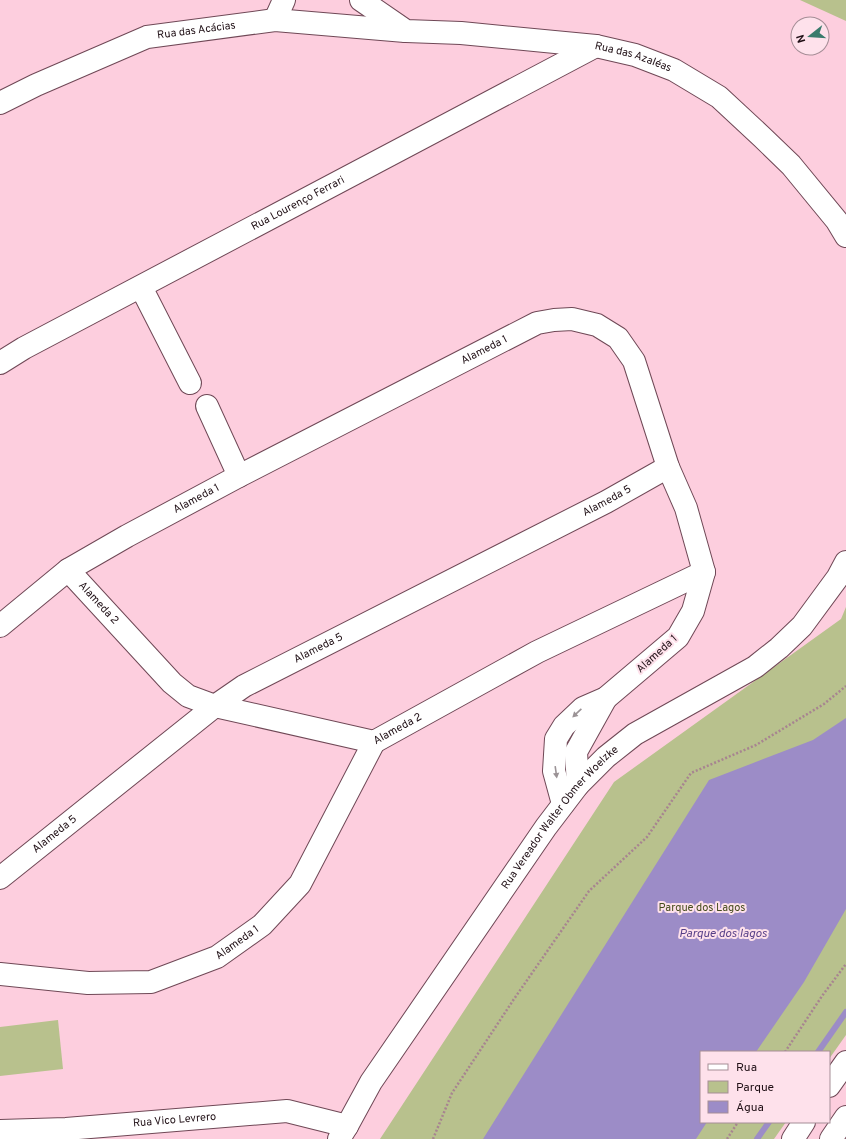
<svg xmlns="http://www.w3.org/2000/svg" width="846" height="1139" font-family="Overpass,sans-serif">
<rect width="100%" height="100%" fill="#fdcede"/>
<g fill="#b8c18d">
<polygon points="800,0 846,0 846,21"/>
<polygon points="846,607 846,1035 829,1059 829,1052 701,1052 701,1122 786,1122 774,1139 380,1139 614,782 841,619"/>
<polygon points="58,1020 63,1069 0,1076 0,1027"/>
</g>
<polygon fill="#9c8cc7" points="846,718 846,909 804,982 756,1052 701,1052 701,1122 707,1122 696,1139 483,1139 709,780 813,740"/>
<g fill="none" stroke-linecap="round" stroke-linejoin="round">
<g stroke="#9c8cc7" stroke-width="6">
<polyline points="818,1052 846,1012"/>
<polyline points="757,1139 769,1122"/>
</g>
<defs>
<g id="minor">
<path id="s1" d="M 361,0 L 406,31 L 461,33 L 596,46 L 635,55 L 674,70 L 719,97 L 762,137 L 791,165 L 837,221 L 846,236"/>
<polyline points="275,20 284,0"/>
<path id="s2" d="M 0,103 L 36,85 L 147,37 L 275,20 L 405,31"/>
<polyline points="141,287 190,383"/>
<path id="s3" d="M 0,363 L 24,348 L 596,46"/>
<polyline points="207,406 239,476"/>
<path id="s4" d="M 68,570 L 172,683 L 188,696 L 215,706 L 374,742 L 537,652 L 704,572"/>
<path id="s5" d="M 0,626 L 68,570 L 127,536 L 239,476 L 537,323 L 554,320 L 572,319 L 597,325 L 618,338 L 634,361 L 668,467 L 686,508 L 704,572 L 693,611 L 678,637 L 606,698 L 583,708 L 564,726 L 556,739 L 554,771 L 563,804"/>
<polyline points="578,785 576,752 606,698"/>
<path id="s6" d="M 0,878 L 215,706 L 244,686 L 606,502 L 668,467"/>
<path id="s7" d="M 0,974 L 88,983 L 151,982 L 217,957 L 262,925 L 300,884 L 374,742"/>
<path id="s8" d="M 0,1131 L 66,1129 L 287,1111 L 347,1126"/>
<path id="s9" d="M 339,1139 L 347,1126 L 371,1082 L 546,827 L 578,785 L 606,757 L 635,734 L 755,667 L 779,648 L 802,626 L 838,577 L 846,562"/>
</g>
<g id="major">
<polyline points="829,1086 846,1062"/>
<polyline points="793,1139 804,1122"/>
<polyline points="831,1139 846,1117"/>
</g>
</defs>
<use href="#minor" stroke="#6f4856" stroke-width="24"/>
<use href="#major" stroke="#6f4856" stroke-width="24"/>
<g stroke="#a78490" stroke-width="2.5" stroke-dasharray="2 2" stroke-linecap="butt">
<polyline points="785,1052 822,996 846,964"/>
<polyline points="433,1139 452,1093 514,999 589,891 647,837 691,773 756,745 824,704 846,686"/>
<polyline points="727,1139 738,1122"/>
</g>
<use href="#minor" stroke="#fff" stroke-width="22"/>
<use href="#major" stroke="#fff" stroke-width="22"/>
</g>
<defs><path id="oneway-solid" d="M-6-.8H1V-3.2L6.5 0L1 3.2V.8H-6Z"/></defs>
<g fill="#9b9396">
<use href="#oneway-solid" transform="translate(577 713) rotate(137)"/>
<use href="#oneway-solid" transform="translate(556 772) rotate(82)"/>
</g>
<g text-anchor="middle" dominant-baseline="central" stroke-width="4" stroke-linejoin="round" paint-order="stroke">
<g font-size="11" fill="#201016" stroke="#fee1eb">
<text stroke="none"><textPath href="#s2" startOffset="211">Rua das Acácias</textPath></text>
<text stroke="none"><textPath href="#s1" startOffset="284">Rua das Azaléas</textPath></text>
<text stroke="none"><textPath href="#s3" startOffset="338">Rua Lourenço Ferrari</textPath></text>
<text stroke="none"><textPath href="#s5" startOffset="559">Alameda 1</textPath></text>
<text stroke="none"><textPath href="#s5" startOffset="235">Alameda 1</textPath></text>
<text stroke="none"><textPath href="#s6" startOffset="718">Alameda 5</textPath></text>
<text stroke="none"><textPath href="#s4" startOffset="45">Alameda 2</textPath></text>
<text stroke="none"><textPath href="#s6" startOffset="394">Alameda 5</textPath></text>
<text transform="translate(657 654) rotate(-42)">Alameda 1</text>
<text stroke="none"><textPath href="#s4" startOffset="393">Alameda 2</textPath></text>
<text stroke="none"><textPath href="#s9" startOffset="391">Rua Vereador Walter Obmer Woelzke</textPath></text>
<text stroke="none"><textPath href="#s6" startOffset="70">Alameda 5</textPath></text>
<text stroke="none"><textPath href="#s7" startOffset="247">Alameda 1</textPath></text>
<text stroke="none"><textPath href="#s8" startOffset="175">Rua Vico Levrero</textPath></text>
</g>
<g font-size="11" fill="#464d1d" stroke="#fee1eb">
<text x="702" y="908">Parque dos Lagos</text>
</g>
<g font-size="12" font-style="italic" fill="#563e87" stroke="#fee1eb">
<text x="723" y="934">Parque dos lagos</text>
</g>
</g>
<rect x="700" y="1051" width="130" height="72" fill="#fee1eb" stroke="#a58d96"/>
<rect x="708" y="1064" width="20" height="6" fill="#ffffff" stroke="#a58d96"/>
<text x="736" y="1071" font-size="12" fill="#201016">Rua</text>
<rect x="708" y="1081" width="20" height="12" fill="#b8c18d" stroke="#a58d96"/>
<text x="736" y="1091" font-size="12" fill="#201016">Parque</text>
<rect x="708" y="1101" width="20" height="12" fill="#9c8cc7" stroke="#a58d96"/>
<text x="736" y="1111" font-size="12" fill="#201016">Água</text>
<g transform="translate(810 36) rotate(253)"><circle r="19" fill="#fee1eb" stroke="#a58d96"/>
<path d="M0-3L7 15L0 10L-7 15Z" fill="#397b6c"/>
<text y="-6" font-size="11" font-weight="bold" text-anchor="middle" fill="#201016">N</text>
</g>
</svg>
